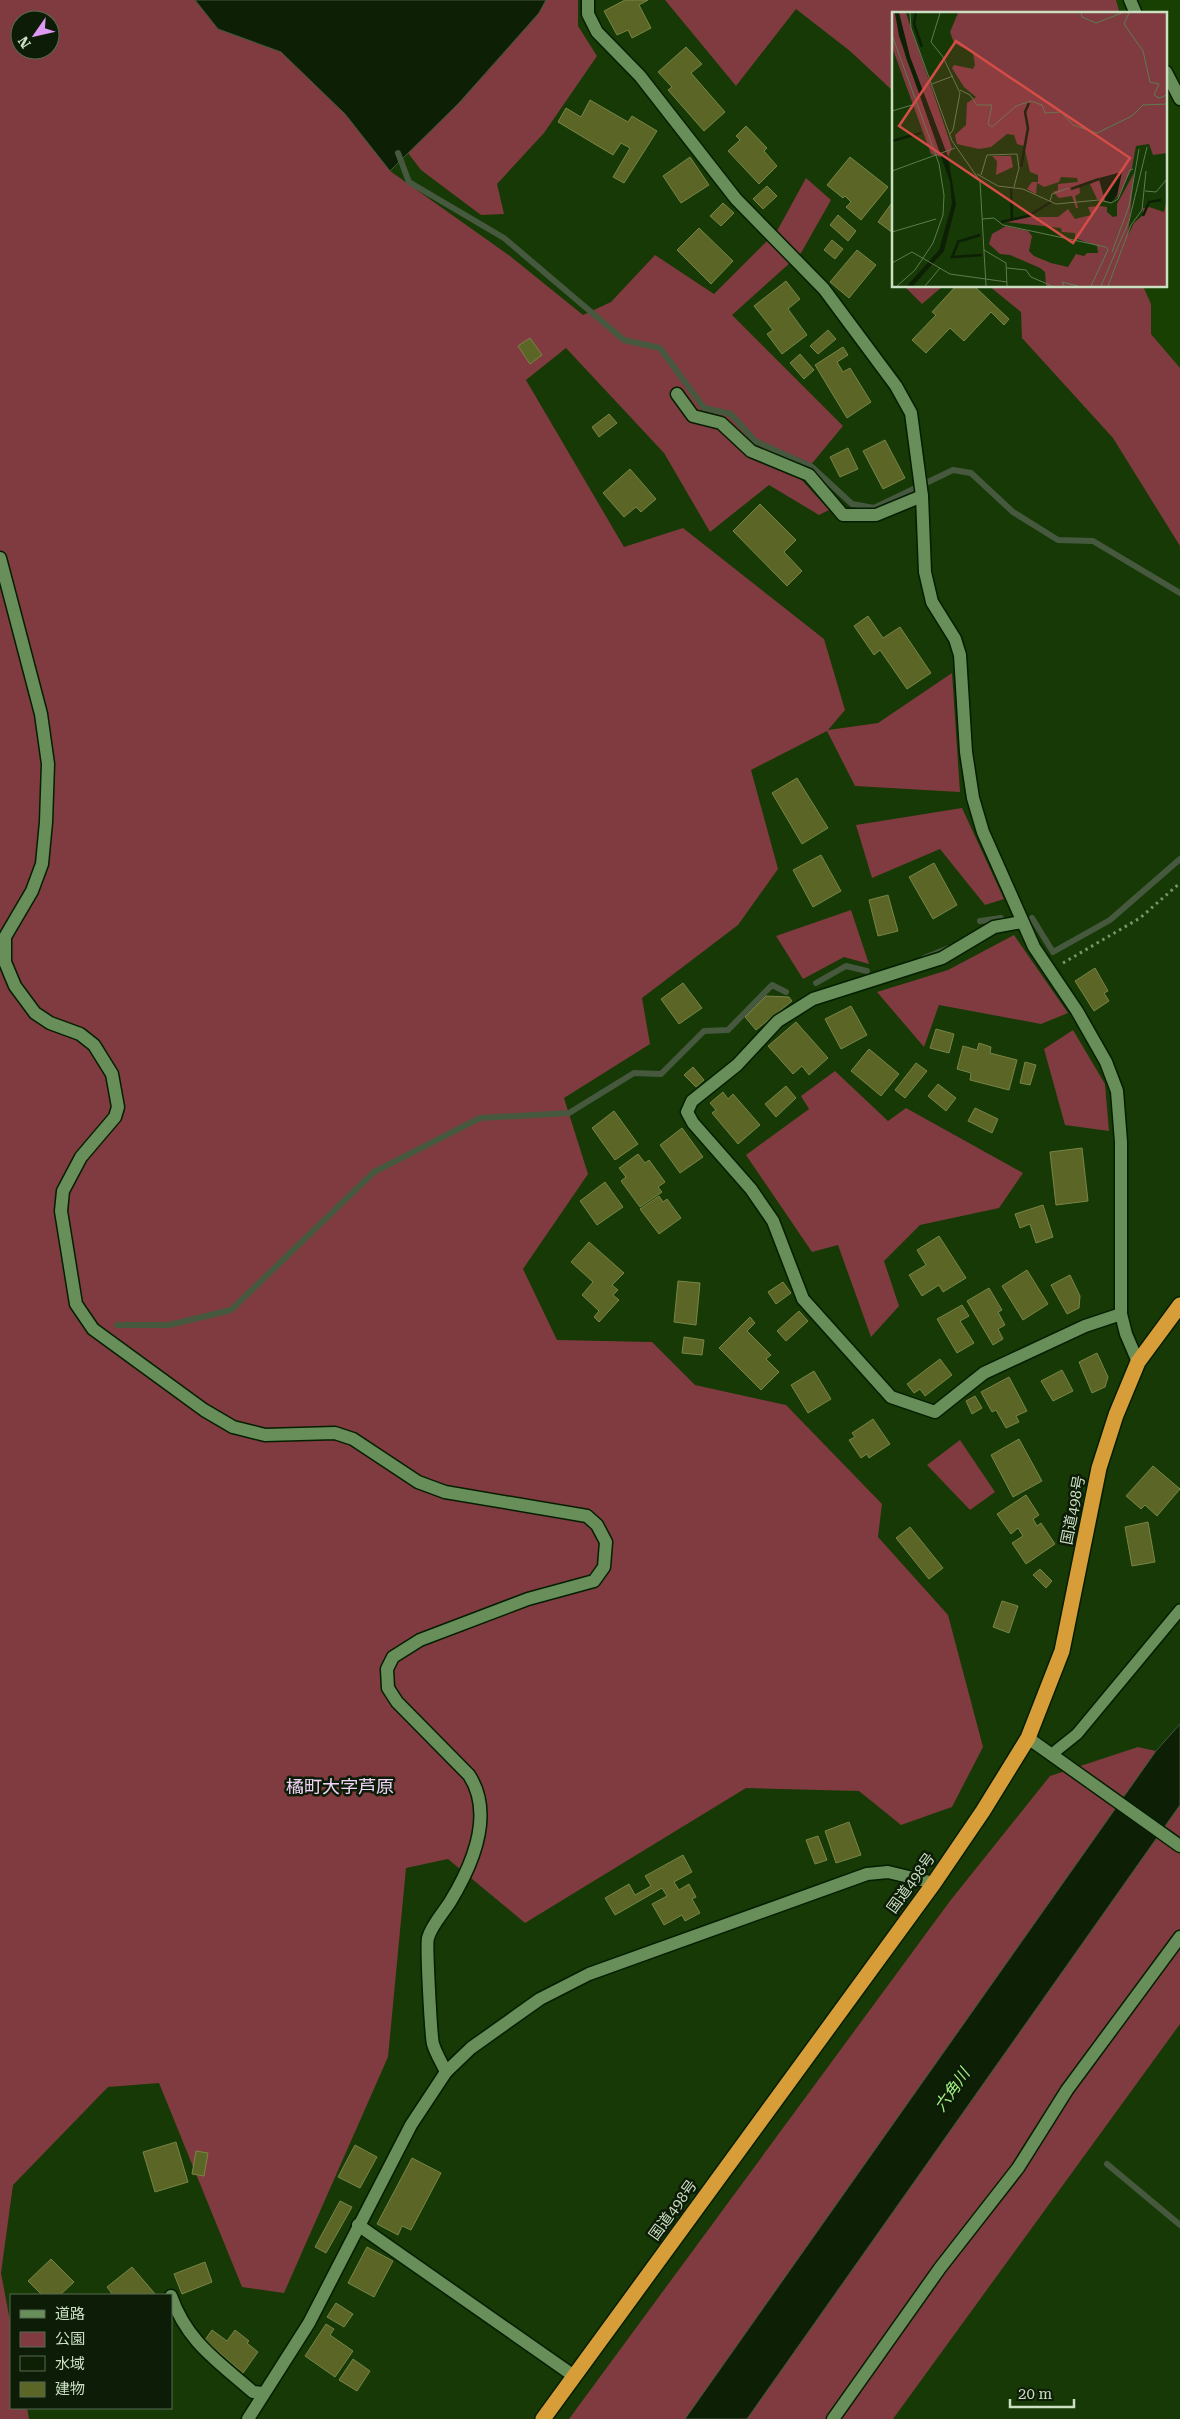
<svg xmlns="http://www.w3.org/2000/svg" width="1180" height="2419" font-family="'Roboto Serif','Noto Sans JP',serif">
<rect width="100%" height="100%" fill="#163905"/>
<polygon fill="#184003" points="1116,0 1180,0 1180,368 1151,334 1151,304 1143,286 1166,286 1166,14 1120,14"/>
<g fill="#7f3b3f" fill-rule="evenodd">
<path d="M 0,0 L 195,0 L 218,29 L 281,52 L 345,114 L 390,171 L 510,256 L 583,315 L 611,302 L 655,255 L 714,294 L 777,231 L 806,178 L 831,200 L 801,253 L 732,315 L 843,426 L 800,478 L 829,510 L 819,515 L 769,485 L 710,532 L 664,453 L 566,348 L 526,380 L 624,547 L 683,528 L 824,639 L 845,710 L 828,730 L 878,723 L 952,673 L 960,792 L 855,786 L 827,731 L 751,770 L 778,869 L 738,925 L 642,998 L 650,1044 L 564,1098 L 588,1174 L 523,1269 L 557,1340 L 652,1342 L 695,1385 L 786,1405 L 882,1504 L 878,1537 L 948,1615 L 983,1747 L 952,1807 L 901,1825 L 859,1791 L 746,1788 L 525,1923 L 448,1859 L 406,1868 L 388,2057 L 284,2293 L 242,2287 L 159,2083 L 108,2087 L 13,2185 L 1,2273 L 11,2326 L 11,2408 L 27,2408 L 29,2419 L 0,2419 ZM 20,20 L 50,20 L 50,50 L 20,50 Z"/>
<polygon points="546,0 578,0 578,26 597,56 544,133 497,184 504,214 481,215 421,170 408,153 459,103 539,13"/>
<polygon points="665,0 1116,0 1120,14 894,14 894,92 850,51 796,9 736,86"/>
<polygon points="904,286 943,286 922,304"/>
<polygon points="989,286 1143,286 1151,304 1151,334 1180,368 1180,546 1113,438 1022,338 1021,312"/>
<polygon points="962,808 1004,899 985,905 940,849 872,878 856,825"/>
<polygon points="851,910 869,964 844,957 803,979 776,936"/>
<polygon points="1014,935 1068,1013 1041,1024 939,1005 924,1047 877,992 948,970"/>
<polygon points="1073,1030 1105,1084 1109,1131 1065,1125 1044,1049"/>
<polygon points="835,1071 888,1121 906,1108 1023,1173 999,1208 920,1225 884,1261 899,1306 871,1337 838,1245 812,1252 746,1155 809,1109 801,1096"/>
<polygon points="960,1440 995,1492 970,1510 927,1465"/>
<polygon points="1138,1747 1156,1751 685,2419 569,2419 950,1901 1050,1776"/>
<polygon points="1180,1805 1180,2024 893,2419 747,2419"/>
</g>
<g fill="#0d2006" stroke="#46593f">
<polygon points="195,0 546,0 539,13 459,103 390,171 345,114 281,52 218,29"/>
<polygon points="1180,1724 1180,1805 747,2419 685,2419 1156,1751"/>
</g>
<g fill="none" stroke-linecap="round" stroke-linejoin="round">
<g stroke="#46593f" stroke-width="6">
<polyline points="398,153 409,182 504,238 624,340 660,348 704,408 731,414 755,441 812,467 852,504 874,508 953,470 971,473 1013,512 1058,540 1093,541 1180,593"/>
<polyline points="1032,918 1053,952 1110,920 1180,859"/>
<polyline points="980,921 1001,918"/>
<polyline points="924,958 949,948"/>
<polyline points="816,983 846,966 867,971"/>
<polyline points="117,1325 169,1325 231,1310 374,1172 480,1118 569,1113 634,1073 661,1074 704,1031 728,1030 772,985 786,992"/>
<polyline points="1107,2164 1180,2225"/>
</g>
</g>
<g fill="#5a6526" stroke="#798546">
<polygon points="625,0 648,0 639,5 651,28 632,38 628,30 617,35 604,11"/>
<polygon points="686,47 702,64 691,73 725,112 704,131 668,90 672,87 658,72"/>
<polygon points="590,100 628,122 632,116 657,131 624,183 613,177 630,148 621,143 613,155 558,122 566,108 581,117"/>
<polygon points="746,126 767,148 764,151 777,166 759,184 728,151 740,140 736,136"/>
<polygon points="690,157 709,185 681,203 663,176"/>
<polygon points="850,157 888,187 861,220 846,207 851,202 845,196 843,198 827,185"/>
<polygon points="767,186 777,196 763,209 753,199"/>
<polygon points="894,200 894,231 893,233 878,222"/>
<polygon points="723,203 734,213 721,226 710,216"/>
<polygon points="838,215 856,231 848,241 830,225"/>
<polygon points="699,228 733,261 711,284 677,250"/>
<polygon points="832,240 843,249 835,259 824,250"/>
<polygon points="857,250 876,265 849,298 830,282"/>
<polygon points="786,281 800,299 788,309 807,335 782,354 767,334 773,330 754,306"/>
<polygon points="956,286 974,286 1009,319 1004,325 991,312 964,341 950,328 926,353 912,340 936,315 932,312"/>
<polygon points="828,330 836,339 818,354 810,346"/>
<polygon points="530,338 542,355 530,364 518,346"/>
<polygon points="843,347 848,355 837,362 843,372 850,368 871,402 847,418 815,365"/>
<polygon points="800,354 814,370 804,379 790,363"/>
<polygon points="609,414 617,423 599,437 592,427"/>
<polygon points="885,440 905,478 883,489 863,451"/>
<polygon points="848,448 858,469 840,477 830,457"/>
<polygon points="630,469 656,499 641,512 636,507 624,517 603,493"/>
<polygon points="760,504 796,540 784,552 802,571 787,586 733,531"/>
<polygon points="868,616 883,638 900,627 931,673 907,689 880,650 874,655 854,626"/>
<polygon points="797,778 828,828 802,844 772,793"/>
<polygon points="821,855 841,891 813,907 793,870"/>
<polygon points="934,863 957,905 933,919 909,877"/>
<polygon points="888,895 898,931 878,936 869,900"/>
<polygon points="1095,968 1108,991 1104,993 1109,1001 1094,1011 1075,981"/>
<polygon points="683,983 702,1008 679,1024 661,999"/>
<polygon points="766,996 789,997 792,1001 756,1030 745,1017"/>
<polygon points="851,1006 867,1035 841,1049 825,1019"/>
<polygon points="796,1022 828,1058 809,1075 802,1066 793,1074 768,1046"/>
<polygon points="936,1029 954,1034 949,1053 930,1048"/>
<polygon points="979,1043 991,1047 990,1053 1017,1060 1009,1090 970,1080 971,1073 957,1069 963,1046 977,1050"/>
<polygon points="869,1049 899,1074 881,1096 851,1071"/>
<polygon points="1025,1062 1036,1065 1030,1085 1020,1083"/>
<polygon points="916,1063 927,1071 905,1098 895,1090"/>
<polygon points="693,1067 704,1080 696,1087 684,1075"/>
<polygon points="938,1084 956,1098 946,1111 928,1096"/>
<polygon points="786,1086 796,1098 776,1117 765,1104"/>
<polygon points="723,1092 728,1099 733,1094 760,1125 738,1144 712,1113 716,1110 710,1103"/>
<polygon points="975,1108 998,1119 992,1133 968,1121"/>
<polygon points="614,1111 638,1144 615,1160 592,1128"/>
<polygon points="682,1128 703,1157 680,1173 660,1145"/>
<polygon points="1082,1148 1088,1201 1056,1205 1050,1152"/>
<polygon points="638,1154 645,1163 649,1160 665,1182 658,1187 662,1192 640,1207 621,1181 626,1177 619,1168"/>
<polygon points="605,1182 623,1207 597,1225 580,1201"/>
<polygon points="659,1196 663,1202 667,1199 681,1218 659,1234 640,1209"/>
<polygon points="1043,1205 1053,1237 1036,1243 1030,1224 1020,1228 1015,1214"/>
<polygon points="939,1236 966,1278 943,1292 939,1285 922,1296 909,1275 926,1265 917,1250"/>
<polygon points="589,1242 624,1273 612,1285 618,1290 613,1295 619,1300 599,1322 594,1317 599,1311 582,1295 593,1282 571,1262"/>
<polygon points="1027,1270 1048,1304 1023,1320 1002,1286"/>
<polygon points="1070,1275 1080,1296 1079,1308 1067,1314 1051,1285"/>
<polygon points="678,1281 700,1283 696,1325 674,1322"/>
<polygon points="783,1282 791,1293 776,1304 768,1292"/>
<polygon points="989,1288 1002,1310 998,1312 1005,1325 998,1329 1003,1339 993,1345 967,1301"/>
<polygon points="962,1305 969,1316 960,1321 974,1343 957,1353 937,1319"/>
<polygon points="799,1311 808,1321 786,1341 777,1331"/>
<polygon points="750,1317 755,1323 747,1331 771,1355 766,1359 779,1372 761,1390 719,1348"/>
<polygon points="684,1337 704,1340 702,1355 682,1353"/>
<polygon points="1097,1353 1108,1377 1105,1387 1092,1393 1079,1362"/>
<polygon points="940,1359 952,1375 925,1396 920,1389 914,1393 907,1384"/>
<polygon points="1062,1370 1073,1391 1053,1401 1041,1381"/>
<polygon points="814,1371 831,1399 808,1413 791,1385"/>
<polygon points="1009,1377 1027,1411 1016,1416 1019,1422 1006,1428 996,1410 992,1412 981,1392"/>
<polygon points="975,1396 982,1408 972,1414 966,1401"/>
<polygon points="873,1419 890,1444 869,1458 867,1454 861,1458 849,1440 855,1437 852,1433"/>
<polygon points="1019,1439 1042,1481 1013,1497 991,1455"/>
<polygon points="1153,1466 1180,1489 1157,1516 1145,1505 1141,1509 1126,1496"/>
<polygon points="1026,1495 1039,1515 1033,1519 1037,1526 1041,1523 1055,1544 1026,1564 1012,1543 1023,1536 1018,1528 1011,1534 997,1514"/>
<polygon points="1148,1522 1155,1562 1132,1566 1125,1527"/>
<polygon points="910,1527 943,1568 929,1579 896,1538"/>
<polygon points="1040,1569 1052,1581 1046,1588 1033,1575"/>
<polygon points="1002,1601 1018,1606 1009,1633 993,1627"/>
<polygon points="849,1822 861,1855 836,1863 825,1831"/>
<polygon points="818,1836 827,1860 815,1864 806,1840"/>
<polygon points="683,1855 692,1872 674,1882 679,1890 689,1884 696,1897 692,1899 700,1913 685,1921 682,1915 664,1925 652,1904 667,1896 662,1888 615,1915 605,1898 629,1884 635,1895 651,1886 645,1876"/>
<polygon points="176,2142 188,2182 155,2192 143,2152"/>
<polygon points="355,2145 377,2157 360,2188 338,2177"/>
<polygon points="196,2151 208,2153 204,2176 192,2174"/>
<polygon points="412,2158 441,2173 411,2230 402,2226 398,2235 377,2224"/>
<polygon points="340,2201 352,2207 326,2253 315,2247"/>
<polygon points="367,2247 393,2261 374,2297 348,2283"/>
<polygon points="51,2259 74,2282 60,2295 42,2295 28,2281"/>
<polygon points="205,2262 212,2282 182,2294 174,2274"/>
<polygon points="132,2267 156,2295 113,2295 107,2287"/>
<polygon points="336,2303 353,2314 344,2327 327,2317"/>
<polygon points="326,2324 334,2329 330,2335 353,2351 335,2377 305,2356"/>
<polygon points="212,2330 227,2341 235,2330 249,2341 247,2343 258,2352 243,2373 205,2340"/>
<polygon points="353,2359 370,2371 357,2391 339,2380"/>
</g>
<g fill="none" stroke-linecap="round" stroke-linejoin="round">
<defs>
<polyline id="lane" points="1052,1754 1077,1734 1180,1610"/>
<g id="street">
<polyline points="588,0 588,14 597,32 640,76 736,199 824,289 896,386 911,413 922,496 925,572 932,602 955,639 960,655 966,752 973,798 983,832 1034,947 1077,1011 1106,1062 1117,1091 1121,1142 1121,1314 1126,1334 1138,1362"/>
<polyline points="1130,0 1136,14"/>
<polyline points="1166,72 1180,99"/>
<polyline points="677,394 693,416 721,423 751,451 809,475 843,515 876,515 922,496"/>
<path d="M 0,558 L 41,714 L 48,764 L 46,822 L 42,864 L 32,891 L 5,937 L 5,962 L 15,986 L 35,1013 L 50,1023 L 80,1034 L 94,1045 L 112,1074 L 118,1107 L 115,1117 L 81,1157 L 63,1191 L 61,1211 L 76,1304 L 93,1329 L 204,1410 L 233,1427 L 265,1435 L 335,1433 L 353,1439 L 418,1482 L 445,1492 L 587,1516 L 597,1525 L 606,1542 L 604,1567 L 594,1581 L 528,1599 L 420,1640 L 393,1657 L 387,1669 L 388,1688 L 397,1702 L 469,1775 C 495,1815 472,1866 450,1902 C 443,1913 431,1926 428,1938 C 426,1944 431,2036 433,2044 C 436,2054 442,2063 446,2072"/>
<polyline points="1022,922 994,927 942,958 813,999 778,1021 737,1065 692,1101 687,1112 693,1123 751,1189 773,1221 803,1299 891,1397 935,1412 984,1373 1085,1326 1121,1314"/>
<polyline points="1028,1738 1180,1846"/>
<polyline points="358,2225 574,2376"/>
<path d="M 171,2296 C 187,2342 218,2361 253,2392 L 263,2393"/>
<polyline points="248,2419 309,2323 411,2125 446,2072 471,2048 540,1999 589,1974 867,1874 888,1872 934,1883"/>
<polyline points="833,2419 940,2268 1018,2168 1067,2090 1180,1937"/>
</g>
<polyline id="highway" points="543,2419 934,1883 983,1811 1028,1738 1062,1651 1099,1468 1116,1415 1138,1362 1180,1305"/>
</defs>
<use href="#lane" stroke="#041e00" stroke-width="14"/>
<use href="#street" stroke="#041e00" stroke-width="15"/>
<use href="#highway" stroke="#041e00" stroke-width="18"/>
<polyline stroke="#79946d" stroke-width="3" stroke-dasharray="2.5 4" stroke-linecap="butt" points="1063,963 1140,918 1180,883"/>
<use href="#lane" stroke="#688e5a" stroke-width="11"/>
<use href="#street" stroke="#688e5a" stroke-width="12"/>
<use href="#highway" stroke="#d79d39" stroke-width="15"/>
</g>
<g text-anchor="middle" dominant-baseline="central" stroke-width="5" stroke-linejoin="round" paint-order="stroke">
<g font-size="15" fill="#cbdfc3" stroke="#0d1c07">
<text transform="translate(1073 1510) rotate(-79)">国道498号</text>
<text transform="translate(911 1883) rotate(-54)">国道498号</text>
<text transform="translate(673 2210) rotate(-54)">国道498号</text>
</g>
<g font-size="16" font-style="italic" fill="#a1f183" stroke="#0d1c07">
<text transform="translate(952 2090) rotate(-55)">六角川</text>
</g>
<g font-size="18" fill="#f1d4fa" stroke="#0d1c07">
<text x="340" y="1786">橘町大字芦原</text>
</g>
</g>
<g transform="translate(892 12)">
<rect width="275" height="275" fill="#163905"/>
<path d="M 0,1 L 3,1 L 14,46 L 52,146 L 39,142 L 0,35 ZM 7,1 L 14,1 L 60,136 L 56,145 L 18,45 ZM 66,1 L 275,1 L 275,141 L 261,143 L 257,132 L 244,134 L 240,156 L 226,185 L 222,187 L 226,161 L 187,173 L 188,181 L 183,184 L 186,196 L 184,196 L 180,184 L 167,186 L 161,180 L 166,178 L 166,172 L 186,170 L 185,166 L 169,165 L 167,170 L 152,175 L 145,171 L 144,182 L 135,177 L 140,170 L 146,170 L 146,163 L 138,160 L 132,134 L 125,132 L 122,123 L 115,122 L 99,135 L 87,137 L 65,132 L 63,123 L 74,113 L 75,91 L 84,85 L 72,75 L 60,56 L 62,53 L 81,57 L 83,53 L 81,41 L 62,31 L 58,20 ZM 100,144 L 119,144 L 121,155 L 104,163 L 105,149 ZM 242,161 L 236,223 L 242,211 L 251,203 L 251,196 L 257,195 L 272,200 L 275,186 L 275,274 L 154,274 L 153,260 L 148,256 L 118,243 L 108,242 L 97,232 L 100,222 L 114,214 L 136,219 L 140,224 L 137,239 L 142,244 L 159,251 L 176,255 L 184,242 L 192,244 L 195,241 L 206,241 L 205,234 L 183,226 L 183,221 L 170,220 L 169,216 L 114,210 L 136,205 L 166,205 L 176,197 L 183,207 L 199,203 L 196,195 L 208,194 L 215,195 L 215,200 L 221,205 L 225,204 L 225,192 ZM 207,168 L 213,188 L 219,190 L 214,190 L 205,187 L 198,172 Z" fill="#7f3b3f"/>
<path d="M 3,1 L 7,1 L 18,45 L 56,145 L 64,192 L 52,239 L 21,274 L 15,274 L 47,238 L 60,192 L 58,170 L 7,24 ZM 230,160 L 225,184 L 219,190 L 213,189 L 207,166 Z" fill="#0d2006"/>
<path fill="none" stroke="#0d2006" stroke-width="2.5" d="M 24,1 L 22,12 L 30,35M 0,129 L 29,121M 129,155 L 136,116 L 133,100 L 137,91M 119,176 L 120,207M 179,177 L 207,167M 251,204 L 257,190 L 269,188M 109,210 L 136,204 L 159,190M 65,230 L 88,223M 66,231 L 60,245 L 90,243"/>
<path fill="none" stroke="#5e7b51" stroke-width="1" d="M 18,1 L 19,16 L 60,129 L 88,169 L 94,274M 48,1 L 39,30 L 51,45 L 68,81 L 61,118 L 58,122M 189,1 L 190,5 L 204,11 L 230,1M 237,1 L 232,12 L 251,39 L 258,70 L 267,72 L 262,83 L 267,86 L 275,83M 0,23 L 47,152 L 52,183 L 51,203 L 41,231 L 23,258 L 5,274M 40,72 L 61,64M 68,78 L 78,83 L 85,93 L 100,93 L 96,112 L 100,115 L 124,94 L 139,89 L 150,93 L 153,101 L 169,100 L 181,113 L 205,121 L 240,104 L 251,93 L 275,92M 0,99 L 20,93M 0,159 L 63,136M 85,162 L 106,174 L 131,177 L 164,192 L 207,188 L 219,191 L 226,187 L 238,158 L 241,157M 89,163 L 95,143 L 125,142 L 127,156 L 122,175M 253,179 L 264,180 L 275,167M 158,189 L 160,182 L 177,176M 90,207 L 102,206 L 111,213 L 214,235 L 216,238 L 199,274M 0,220 L 44,207M 92,238 L 114,251 L 115,274M 220,240 L 237,194 L 247,137M 0,251 L 20,240 L 58,262 L 115,270M 115,256 L 134,258 L 139,265 L 160,274M 33,274 L 48,256M 172,274 L 170,270 L 186,274M 209,274 L 237,209 L 255,135M 216,274 L 239,213 L 250,198 L 254,159"/>
<path fill="#d44d47" fill-opacity="0.15" stroke="#d44d47" stroke-width="2.5" d="M 64,29 L 238,146 L 181,231 L 7,114 Z"/>
<rect width="275" height="275" fill="none" stroke="#cbdfc3" stroke-width="2.5"/>
</g>
<rect x="10" y="2294" width="162" height="115" fill="#0d1c07" stroke="#596a52"/>
<rect x="20" y="2310" width="25" height="8" fill="#688e5a" stroke="#596a52"/>
<text x="55" y="2319" font-size="15" fill="#cbdfc3">道路</text>
<rect x="20" y="2332" width="25" height="15" fill="#7f3b3f" stroke="#596a52"/>
<text x="55" y="2344" font-size="15" fill="#cbdfc3">公園</text>
<rect x="20" y="2356" width="25" height="15" fill="#0d2006" stroke="#596a52"/>
<text x="55" y="2369" font-size="15" fill="#cbdfc3">水域</text>
<rect x="20" y="2382" width="25" height="15" fill="#5a6526" stroke="#596a52"/>
<text x="55" y="2394" font-size="15" fill="#cbdfc3">建物</text>
<g transform="translate(35 35) rotate(236)"><circle r="24" fill="#0d1c07" stroke="#596a52"/>
<path d="M0-4L9 19L0 12L-9 19Z" fill="#dd99f3"/>
<text y="-8" font-size="14" font-weight="bold" text-anchor="middle" fill="#cbdfc3">N</text>
</g>
<path d="M1010 2399v8h64v-8" fill="none" stroke="#cbdfc3" stroke-width="2.5"/>
<text x="1018" y="2399" font-size="15" fill="#cbdfc3" stroke="#0d1c07" stroke-width="4" paint-order="stroke">20 m</text>
</svg>
